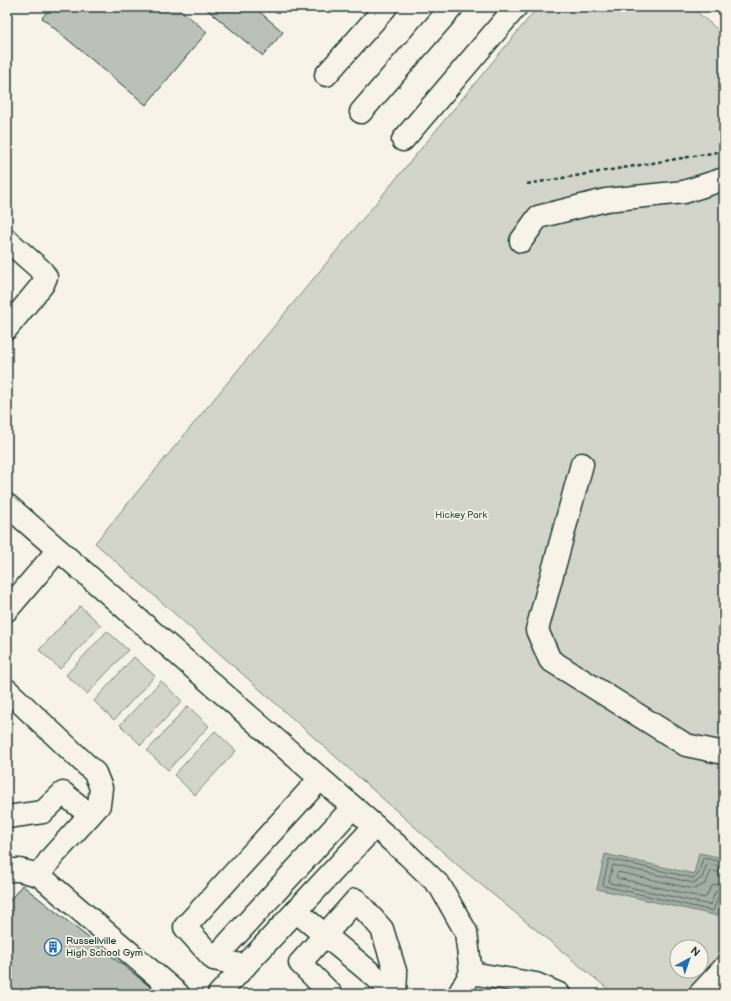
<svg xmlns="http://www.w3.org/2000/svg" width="731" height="1001" font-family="'Balsamiq Sans',sans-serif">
<rect width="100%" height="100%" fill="#f7f3e8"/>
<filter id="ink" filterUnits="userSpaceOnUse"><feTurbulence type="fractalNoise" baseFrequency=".025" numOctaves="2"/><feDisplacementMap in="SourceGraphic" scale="8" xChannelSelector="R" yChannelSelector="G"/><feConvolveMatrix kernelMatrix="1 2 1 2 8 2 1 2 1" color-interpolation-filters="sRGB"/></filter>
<g filter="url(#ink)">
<g fill="#d3d5ca" stroke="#79897f" fill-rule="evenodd">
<path d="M 538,7 L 691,7 L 724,35 L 724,954 L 689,994 L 614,994 L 462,869 L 95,543 ZM 677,947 L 701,947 L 701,971 L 677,971 Z"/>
<polygon points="80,606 101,625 60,669 39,650"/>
<polygon points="107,631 128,650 87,694 66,675"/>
<polygon points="134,657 155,676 114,720 94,701"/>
<polygon points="161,681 182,701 141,745 120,725"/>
<polygon points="188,706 209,726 168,770 147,751"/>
<polygon points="215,731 236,751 195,795 174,775"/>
</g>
<polygon fill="#a4ada3" stroke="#6f8077" points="699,853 724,858 724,889 718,916 597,889 605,854 694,874"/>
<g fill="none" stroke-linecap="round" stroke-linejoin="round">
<g stroke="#546a60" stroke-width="1">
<polyline points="724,862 703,858 698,875 693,878 609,859 603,884 604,886 713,911 719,895 724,893"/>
<polyline points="724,867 707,864 702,878 694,883 613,865 609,881 610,883 710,905 716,891 724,888"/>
<polyline points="724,873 711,871 705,884 694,889 618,872 616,876 617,878 705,898 712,886 724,882"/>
</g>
</g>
<g fill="#bbc1b6" stroke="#1f3d34">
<polygon points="51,7 177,7 207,32 146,105 42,18"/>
<polygon points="204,7 254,7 283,32 263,56"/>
<polygon points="22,885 153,989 148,994 7,994 7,904"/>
</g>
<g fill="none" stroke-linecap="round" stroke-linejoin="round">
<defs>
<g id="minor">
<polyline points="326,75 386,7"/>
<polyline points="361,112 452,7"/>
<polyline points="403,140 516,7"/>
<polyline points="7,240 41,270 46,277 43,284 7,328"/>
<polyline points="521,241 538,217 606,200 684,192 724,179"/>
<polyline points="582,464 537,630 550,660 686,745 724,753"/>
<polyline points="7,505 408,855 440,886 466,932 471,973 459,994"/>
<polyline points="7,610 58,550"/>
<polyline points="7,690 95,773 101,788 99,805 52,857 39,875"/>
<polyline points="7,817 43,812 63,793 90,815"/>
<polyline points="7,870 19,870 39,875 178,994"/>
<polyline points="297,912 395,993"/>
<polyline points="214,959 353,807"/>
<polyline points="245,966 214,959 185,927 320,779"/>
<polyline points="471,973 536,984 559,994"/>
<polyline points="219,994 375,826"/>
<polyline points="331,994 300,963 356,900 382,929 396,974 395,994"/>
<polyline points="700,994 724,968"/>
</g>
</defs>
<use href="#minor" stroke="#1f3d34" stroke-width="25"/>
<polyline stroke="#1f3d34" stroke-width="2.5" stroke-dasharray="4 3" stroke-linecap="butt" points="527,184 718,152 724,146"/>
<use href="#minor" stroke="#f7f3e8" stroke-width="22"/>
</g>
</g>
<defs>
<symbol id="building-ring" viewBox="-11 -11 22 22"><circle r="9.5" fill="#f7f3e8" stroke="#1f6fb2" stroke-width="1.5"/><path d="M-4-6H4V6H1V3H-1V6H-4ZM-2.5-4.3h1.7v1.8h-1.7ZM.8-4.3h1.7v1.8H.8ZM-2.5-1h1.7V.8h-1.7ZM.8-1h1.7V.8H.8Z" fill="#1f6fb2"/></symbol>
</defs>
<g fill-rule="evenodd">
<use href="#building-ring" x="43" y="937" width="20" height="20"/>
</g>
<g text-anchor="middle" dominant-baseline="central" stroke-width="3.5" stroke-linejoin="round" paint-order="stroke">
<g font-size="10" fill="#435b52" stroke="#f7f3e8">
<text x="461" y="515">Hickey Park</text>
</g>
<g font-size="10" fill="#1f3d34" stroke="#f7f3e8" text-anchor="start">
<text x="66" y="941">Russellville<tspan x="66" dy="12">High School Gym</tspan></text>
</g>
</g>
<rect width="731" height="1001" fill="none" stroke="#f7f3e8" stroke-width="24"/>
<rect x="12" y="12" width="707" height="977" fill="none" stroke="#1f3d34" stroke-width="1.5" filter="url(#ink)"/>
<g transform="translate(689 959) rotate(40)"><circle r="19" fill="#f7f3e8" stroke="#a1aaa0"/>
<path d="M0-3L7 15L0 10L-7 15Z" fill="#1f6fb2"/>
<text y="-6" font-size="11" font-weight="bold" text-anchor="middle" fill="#1f3d34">N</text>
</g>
</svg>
